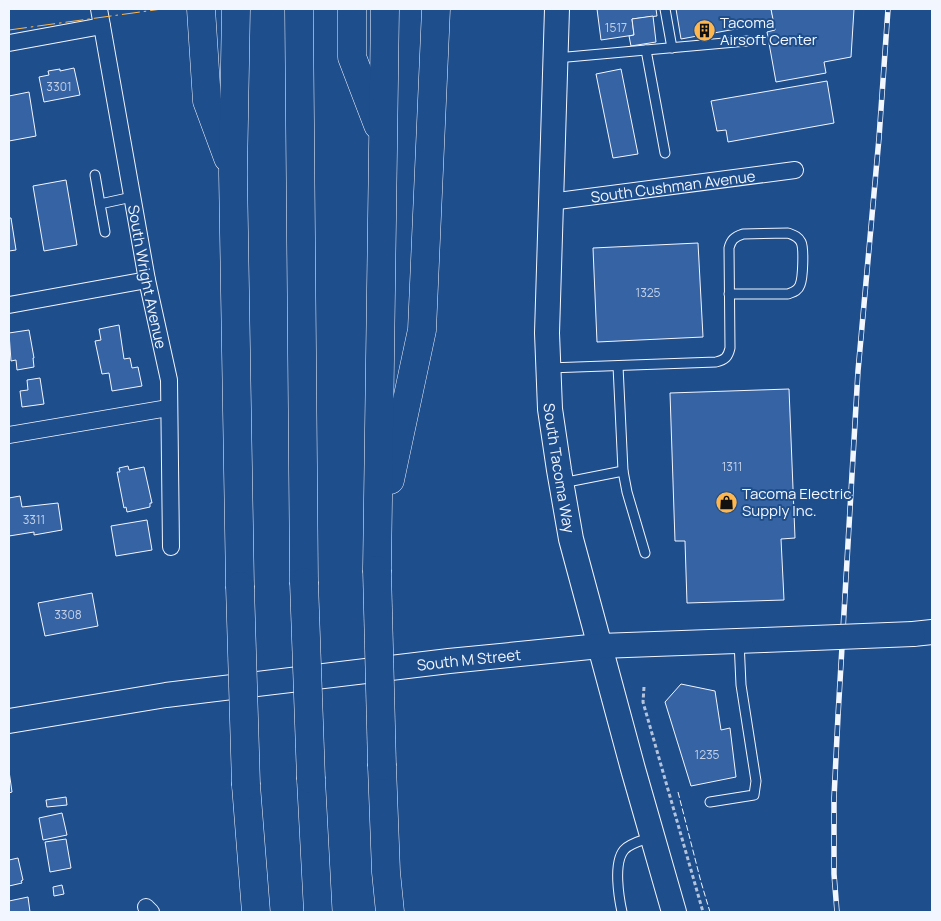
<svg xmlns="http://www.w3.org/2000/svg" width="941" height="921" font-family="Manrope,sans-serif">
<rect width="100%" height="100%" fill="#1f4e8c"/>
<g fill="#3563a3" stroke="#f2f6ff">
<polygon points="597,9 656,9 657,16 632,19 634,35 601,40"/>
<polygon points="676,9 771,9 774,22 681,39"/>
<polygon points="771,9 854,9 851,57 824,62 826,73 776,82 767,32 775,30"/>
<polygon points="653,16 656,42 631,46 629,36 634,35 632,19"/>
<polygon points="74,68 80,95 44,102 39,77 49,75 48,71 60,69 60,71"/>
<polygon points="621,69 638,154 613,158 596,74"/>
<polygon points="827,81 834,123 728,142 726,130 717,131 711,101"/>
<polygon points="29,92 36,136 9,141 9,96"/>
<polygon points="66,180 77,245 44,251 33,186"/>
<polygon points="9,218 11,218 16,250 9,251"/>
<polygon points="698,243 703,337 597,342 593,248"/>
<polygon points="119,325 124,359 130,358 132,368 138,367 142,386 112,391 109,373 102,374 95,341 101,340 99,329"/>
<polygon points="29,330 34,358 33,358 34,367 17,370 16,360 11,361 9,333"/>
<polygon points="40,378 44,404 22,407 20,391 28,390 27,380"/>
<polygon points="789,389 795,538 781,539 784,600 687,603 685,541 675,541 670,393"/>
<polygon points="128,466 129,470 144,467 152,503 150,503 150,507 127,512 126,507 124,508 117,472 120,472 119,468"/>
<polygon points="20,496 22,507 58,503 62,530 34,535 34,532 9,536 9,498"/>
<polygon points="147,520 152,550 116,556 111,526"/>
<polygon points="92,593 98,626 45,636 38,603"/>
<polygon points="681,684 715,691 721,730 730,728 736,777 691,786 665,702"/>
<polygon points="9,771 12,792 9,793"/>
<polygon points="66,797 67,805 47,807 46,800"/>
<polygon points="62,813 67,835 43,840 39,818"/>
<polygon points="66,839 71,868 50,872 45,842"/>
<polygon points="18,858 23,880 21,881 22,883 9,886 9,860"/>
<polygon points="62,885 64,894 54,896 53,887"/>
<polygon points="28,897 30,912 9,912 9,901"/>
</g>
<g fill="none" stroke-linecap="round" stroke-linejoin="round">
<defs>
<g id="lane">
<polyline points="665,9 672,48"/>
<polyline points="646,50 665,153"/>
<polyline points="556,58 747,41"/>
<polyline points="95,175 100,204"/>
<polyline points="105,232 100,204 132,197"/>
<polyline points="618,366 623,471 627,492 645,553"/>
<path d="M 549,368 L 716,362 C 725,360 728,357 730,348 L 729,248 C 731,240 734,237 743,234 L 788,233 C 793,235 798,236 801,242 C 804,248 803,278 800,285 C 798,291 793,292 788,294 L 729,294"/>
<polyline points="562,483 623,471"/>
<polyline points="710,802 754,795 756,781 741,685 739,641"/>
<path d="M 622,912 C 619,898 613,863 624,850 C 630,843 644,840 652,837"/>
</g>
<g id="street">
<path id="s1" d="M 99,9 L 147,280 L 169,380 L 171,547"/>
<polyline points="9,43 102,26"/>
<path id="s2" d="M 550,202 L 795,170"/>
<polyline points="9,305 147,280"/>
<polyline points="9,435 168,408"/>
<polyline points="146,907 151,912"/>
</g>
<g id="secondary">
<path id="s3" d="M 557,9 L 547,333 L 550,409 L 559,470 L 571,539 L 633,769 L 674,912"/>
<polyline points="913,634 932,632"/>
<path id="s4" d="M 9,721 L 166,695 L 449,661 L 600,646 L 764,640"/>
</g>
<g id="highway">
<polyline points="201,9 207,101 228,158"/>
<polyline points="236,9 233,173 240,586"/>
<polyline points="299,9 304,582"/>
<polyline points="352,9 352,57 378,125"/>
<polyline points="390,480 422,330 436,9"/>
<polyline points="377,570 385,9"/>
<polyline points="382,766 386,872 390,912"/>
<polyline points="311,779 318,912"/>
<polyline points="246,785 256,912"/>
</g>
</defs>
<use href="#lane" stroke="#f2f6ff" stroke-width="11"/>
<use href="#street" stroke="#f2f6ff" stroke-width="18"/>
<use href="#secondary" stroke="#f2f6ff" stroke-width="26"/>
<use href="#highway" stroke="#f2f6ff" stroke-width="29"/>
<polyline stroke="#b3c4dc" stroke-width="3" stroke-dasharray="4 2.5" stroke-linecap="butt" points="644,687 643,702 703,912"/>
<use href="#lane" stroke="#1f4e8c" stroke-width="9"/>
<use href="#street" stroke="#1f4e8c" stroke-width="16"/>
<use href="#secondary" stroke="#1f4e8c" stroke-width="24"/>
<use href="#highway" stroke="#1f4e8c" stroke-width="28"/>
<defs>
<polyline id="rail" points="837,912 834,874 834,798 838,716 858,371 879,138 888,9"/>
</defs>
<use href="#rail" stroke="#f2f6ff" stroke-width="5.5"/>
<use href="#rail" stroke="#1f4e8c" stroke-width="4" stroke-dasharray="11" stroke-linecap="butt"/>
<defs>
<polyline id="secondary-bridge" points="764,640 913,634"/>
<g id="highway-bridge">
<polyline points="377,570 382,766"/>
<polyline points="304,582 311,779"/>
<polyline points="240,586 246,785"/>
</g>
</defs>
<use href="#secondary-bridge" stroke="#f2f6ff" stroke-width="26" stroke-linecap="butt"/>
<use href="#highway-bridge" stroke="#f2f6ff" stroke-width="29" stroke-linecap="butt"/>
<use href="#secondary-bridge" stroke="#1f4e8c" stroke-width="24"/>
<use href="#highway-bridge" stroke="#1f4e8c" stroke-width="28"/>
<polyline stroke="#f2f6ff" stroke-width="1" stroke-dasharray="6 2.5" stroke-linecap="butt" points="678,792 701,882 710,912"/>
<polyline stroke="#ffb74d" stroke-width="1" stroke-dasharray="18 4 2.5 4" stroke-linecap="butt" points="9,30 162,9"/>
</g>
<defs>
<symbol id="building-disc" viewBox="-11 -11 22 22"><circle r="9.5" fill="#ffb74d" stroke="#1f4e8c"/><path d="M-4-6H4V6H1V3H-1V6H-4ZM-2.5-4.3h1.7v1.8h-1.7ZM.8-4.3h1.7v1.8H.8ZM-2.5-1h1.7V.8h-1.7ZM.8-1h1.7V.8H.8Z" fill="#111"/></symbol>
<symbol id="shop-disc" viewBox="-11 -11 22 22"><circle r="9.5" fill="#ffb74d" stroke="#1f4e8c"/><path d="M-5-2.5h2.3a2.7 3.5 0 0 1 5.4 0H5L5.5 6h-11ZM-1.5-2.5h3a1.5 2.3 0 0 0-3 0Z" fill="#111"/></symbol>
</defs>
<g fill-rule="evenodd">
<use href="#building-disc" x="692" y="18" width="25" height="25"/>
<use href="#shop-disc" x="714" y="490" width="25" height="25"/>
</g>
<g text-anchor="middle" dominant-baseline="central" stroke-width="4" stroke-linejoin="round" paint-order="stroke">
<g font-size="12" fill="#c3d1e8">
<text x="616" y="27">1517</text>
<text x="59" y="86">3301</text>
<text x="648" y="292">1325</text>
<text x="732" y="466">1311</text>
<text x="34" y="519">3311</text>
<text x="68" y="614">3308</text>
<text x="707" y="754">1235</text>
</g>
<g font-size="15" fill="#f2f6ff" stroke="#1f4e8c" text-anchor="start">
<text x="720" y="22">Tacoma<tspan x="720" dy="17">Airsoft Center</tspan></text>
<text x="742" y="493">Tacoma Electric<tspan x="742" dy="17">Supply Inc.</tspan></text>
</g>
<g font-size="15" fill="#f2f6ff" stroke="#1f4e8c">
<text stroke="none"><textPath href="#s2" startOffset="124">South Cushman Avenue</textPath></text>
<text stroke="none"><textPath href="#s1" startOffset="272">South Wright Avenue</textPath></text>
<text stroke="none"><textPath href="#s3" startOffset="460">South Tacoma Way</textPath></text>
<text stroke="none"><textPath href="#s4" startOffset="464">South M Street</textPath></text>
</g>
</g>
<rect width="941" height="921" fill="none" stroke="#f2f6ff" stroke-width="20"/>
</svg>
